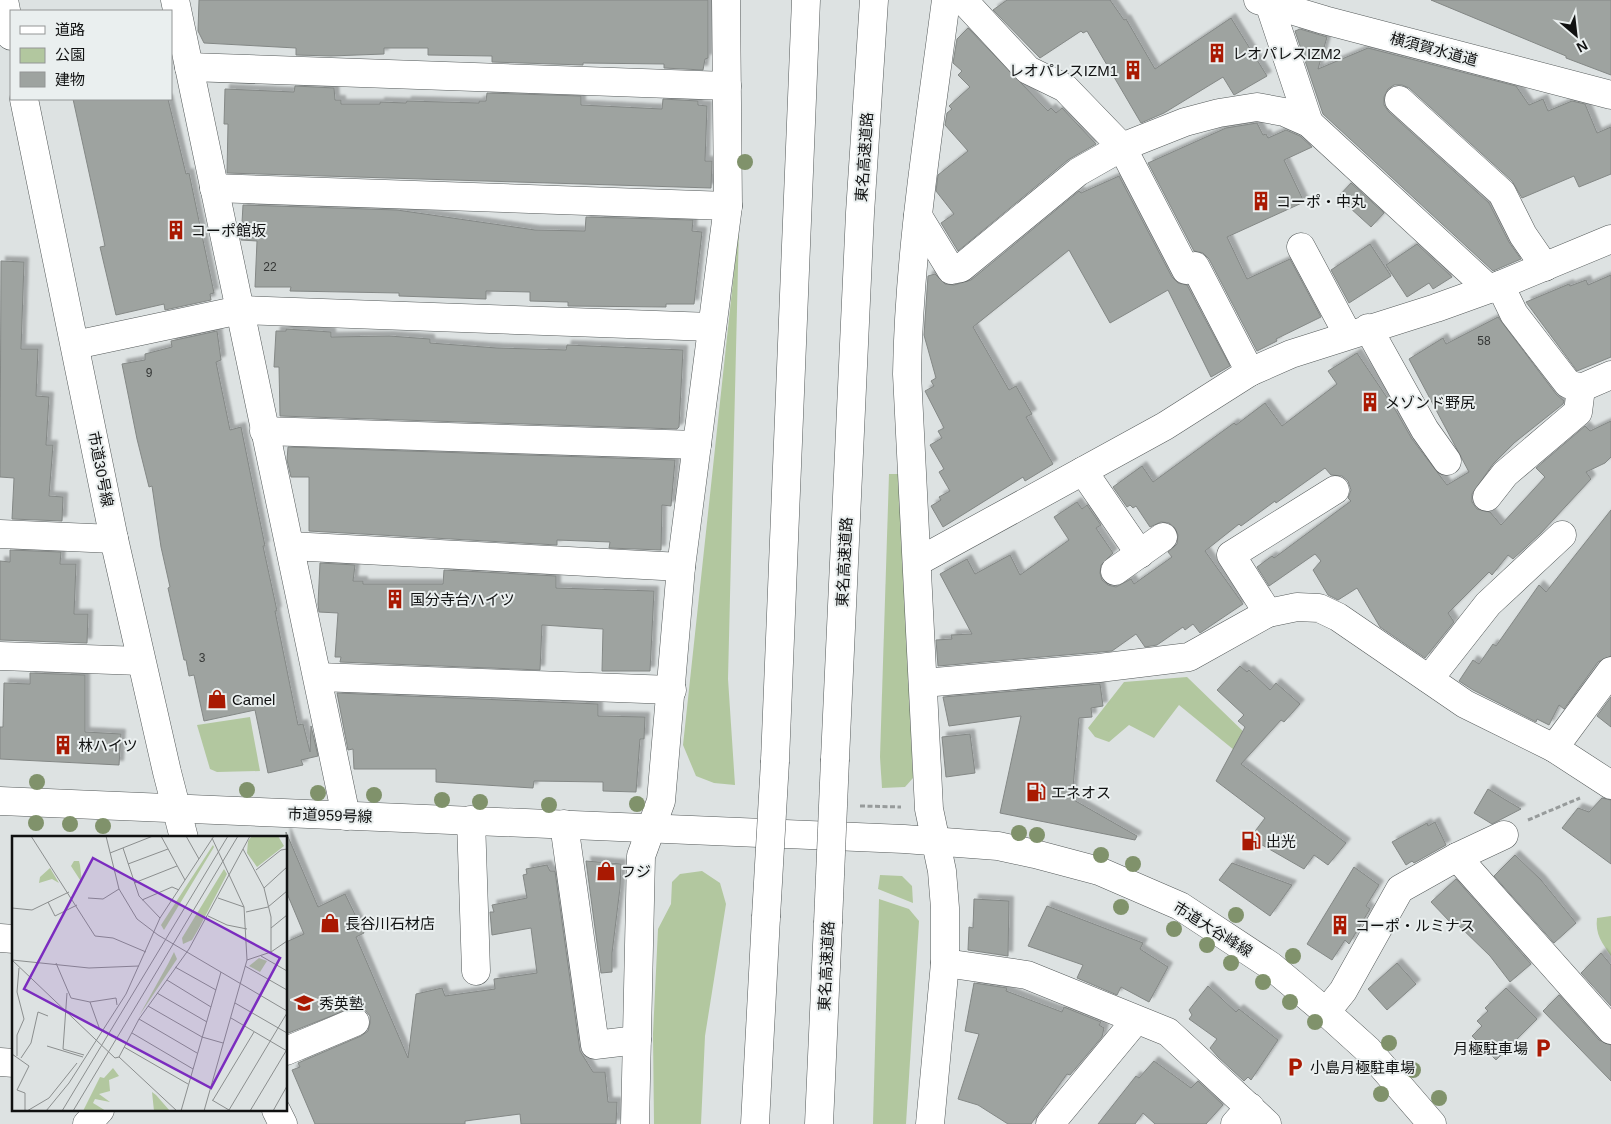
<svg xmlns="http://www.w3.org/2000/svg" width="1611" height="1124" font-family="Helvetica,'Noto Sans JP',sans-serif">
<defs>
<filter id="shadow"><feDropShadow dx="4.5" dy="-4.5" stdDeviation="1" flood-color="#0004"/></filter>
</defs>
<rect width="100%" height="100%" fill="#dde2e2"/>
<g fill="#b2c79f">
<polygon points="739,226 728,679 735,785 714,783 696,776 683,745"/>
<polygon points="889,474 901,474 913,778 905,787 882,788 880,757"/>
<polygon points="1187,677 1248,736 1234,750 1179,705 1154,738 1129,725 1109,742 1095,737 1088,728 1124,682"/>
<polygon points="250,717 260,771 217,772 210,769 197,725"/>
<polygon points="702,871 720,883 726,904 705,1036 701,1124 654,1124 653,1034 658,929 671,904 672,882 680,874"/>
<polygon points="880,875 902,876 912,886 913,903 878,889"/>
<polygon points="879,899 909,909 919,921 906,1124 873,1124"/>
<path d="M 1611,916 L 1611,956 C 1602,943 1595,934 1597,918 Z"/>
</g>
<g fill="#9ea3a0" stroke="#848886" filter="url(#shadow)">
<polygon points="199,0 708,0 708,58 705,59 703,70 664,68 664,64 583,63 583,65 492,62 492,56 428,55 428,48 384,48 384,54 331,56 296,55 296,48 204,43 198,31"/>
<polygon points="1007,0 1110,0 1124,20 1126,19 1155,69 1231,18 1267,76 1234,95 1223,77 1164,113 1141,123 1087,31 1083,33 1081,31 1040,58 993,10"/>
<polygon points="1431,0 1611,0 1611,75 1566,58 1566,56"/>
<polygon points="968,28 1048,111 1051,108 1056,113 1062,108 1096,144 1068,160 958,251 941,223 954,214 936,191 938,175 968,151 945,125 947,113 952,109 949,106 970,87 958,75 962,71 953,63 957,39"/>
<polygon points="1300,29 1327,37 1318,69 1368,48 1516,86 1529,105 1543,99 1548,111 1572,101 1585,104 1597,133 1611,127 1611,174 1579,187 1574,176 1522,198 1512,181 1409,88 1402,85 1394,85 1388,89 1384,97 1384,105 1389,112 1489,203 1509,242 1521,259 1493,271 1323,114 1295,31"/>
<polygon points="295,86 334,88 335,100 341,100 341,104 380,104 380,102 406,103 407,101 479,103 479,101 486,101 487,93 581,96 581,105 662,109 663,99 698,101 698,105 707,106 705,161 712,161 711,188 227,173 228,124 224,124 225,89 294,92"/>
<polygon points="73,99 168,99 186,174 189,173 214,293 210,294 211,300 165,310 164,304 116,315 100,247 105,246"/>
<polygon points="1257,123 1263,135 1266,134 1268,138 1286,130 1300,136 1312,147 1284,160 1304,202 1227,237 1247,279 1290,259 1321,317 1276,339 1277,341 1257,351 1209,259 1203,253 1194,251 1148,163 1226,128"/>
<polygon points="1119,176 1172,277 1178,283 1187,285 1230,366 1211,377 1168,290 1110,323 1069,250 973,327 1009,390 1016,386 1032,414 1026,417 1053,464 1025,481 1023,477 943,527 931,506 941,500 939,497 950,491 939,472 944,469 930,445 942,438 938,431 944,428 925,391 934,386 931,381 936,378 924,335 928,276 935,274 945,284 954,285 971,280 1079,191 1081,193"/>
<polygon points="1351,183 1384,213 1371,227 1338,197"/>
<polygon points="243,205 397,210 535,230 585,231 586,217 693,220 692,231 702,232 694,304 666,304 666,307 568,306 568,302 530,301 530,292 486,291 486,299 399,296 399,293 290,291 291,287 255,287 257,241 241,240"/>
<polygon points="1370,244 1391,276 1349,303 1331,270"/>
<polygon points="1417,244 1452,277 1433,289 1429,283 1407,297 1386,265"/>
<polygon points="1,261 24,262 21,349 38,349 36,396 49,397 46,445 53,445 49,496 63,497 62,521 12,519 14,478 0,477"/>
<polygon points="1611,275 1611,357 1577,371 1526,302 1569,284 1570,286 1586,280 1588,285"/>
<polygon points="1498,317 1556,394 1564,401 1563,404 1514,443 1493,464 1472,494 1472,502 1477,509 1490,512 1501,525 1545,477 1536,468 1585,426 1590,431 1611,421 1611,457 1605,463 1586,472 1591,479 1541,533 1513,559 1508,555 1492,575 1489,572 1448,613 1454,622 1425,658 1380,627 1357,588 1338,600 1328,595 1313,570 1321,561 1315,554 1269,586 1257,567 1272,556 1274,558 1351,501 1348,498 1351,490 1348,481 1342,476 1331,475 1325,468 1276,503 1275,501 1241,526 1239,524 1205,551 1243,604 1200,633 1193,624 1185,630 1183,627 1157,645 1145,647 1136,634 1112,651 938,666 936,640 952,639 951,635 972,634 940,574 967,559 975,574 1010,555 1020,575 1069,540 1054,517 1077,502 1082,509 1087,505 1101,525 1096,528 1113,553 1101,565 1100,573 1102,580 1108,585 1116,587 1131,579 1134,584 1172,557 1168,552 1177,544 1178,535 1175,528 1169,523 1161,522 1150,527 1136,506 1133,508 1130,505 1127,507 1113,487 1142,466 1153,482 1234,423 1236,425 1265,403 1282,426 1337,384 1328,371 1357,353 1396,411 1412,439 1447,485 1469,472 1409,359 1443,338 1446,344"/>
<polygon points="286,329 331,332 331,337 389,336 430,339 430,343 497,348 566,350 567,345 683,350 679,427 677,429 280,416 279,367 274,367 276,331 286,331"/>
<polygon points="217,331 221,360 216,362 230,430 241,427 265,546 263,546 277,611 275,611 298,725 303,724 310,752 311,726 318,756 301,760 303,765 268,773 255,710 204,721 194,675 189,676 186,660 184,660 168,588 170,587 161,547 152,486 149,487 137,439 122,364 145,360 145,354 172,347 171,341"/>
<polygon points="288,447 675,460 671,506 662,505 661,550 609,548 610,542 557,540 557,545 309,531 309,477 291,477 287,460"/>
<polygon points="1611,510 1611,656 1598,662 1564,709 1559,705 1549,725 1537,719 1536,722 1473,690 1459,681 1473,660 1479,664 1493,644 1496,646 1539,585 1546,592"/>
<polygon points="10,550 61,552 60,564 76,564 74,614 88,614 87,643 0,640 0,561 10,562"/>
<polygon points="320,563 355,565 353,581 363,581 363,584 443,584 444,570 556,576 556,588 654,591 650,671 602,671 603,629 542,625 540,670 340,662 341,657 335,657 338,613 319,612 318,604"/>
<polygon points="1240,666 1247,672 1249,670 1270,690 1276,683 1300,704 1284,722 1281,720 1241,764 1346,843 1328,865 1314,855 1304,869 1250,838 1265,818 1216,781 1245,727 1238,721 1244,715 1217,690"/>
<polygon points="30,673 85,675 85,732 121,734 119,765 0,759 0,727 3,727 4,683 30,684"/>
<polygon points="1100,684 1103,706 1091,708 1092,717 1079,718 1072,799 1137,836 1135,840 1000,813 1021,716 949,726 943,697"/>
<polygon points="337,693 598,704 598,716 645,717 644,739 640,739 636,792 603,791 603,782 534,781 533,788 436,782 436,769 354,769 353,749 348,750"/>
<polygon points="1611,697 1611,727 1597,716"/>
<polygon points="970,734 975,773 946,777 942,737"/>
<polygon points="1488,789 1504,799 1521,809 1492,824 1474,813"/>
<polygon points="1602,798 1611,800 1611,864 1562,828 1578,808 1589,812"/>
<polygon points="1435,822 1446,845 1414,863 1412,861 1406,865 1392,842 1427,823 1428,826"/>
<polygon points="286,832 318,907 345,894 364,933 356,937 408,1058 416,994 442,988 445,996 495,989 494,979 537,973 531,928 492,935 490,912 494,912 492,905 527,898 523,875 527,874 526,869 547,865 550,871 555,871 580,1051 593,1072 605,1072 608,1102 617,1102 616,1124 521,1124 520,1114 465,1121 465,1124 315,1124 292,1070 300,1067 298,1063 361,1036 368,1031 370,1023 370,1016 365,1010 356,1006 286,1034 286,942 304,934 286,891"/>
<polygon points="1515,855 1541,880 1576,923 1554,943 1494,876"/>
<polygon points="586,861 621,864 620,888 612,953 612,972 601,973"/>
<polygon points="1232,863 1292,885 1270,916 1219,880"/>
<polygon points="1354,867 1379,885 1366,906 1370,909 1349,944 1345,940 1332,960 1307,944"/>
<polygon points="1456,879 1531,964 1510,982 1490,956 1453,920 1450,922 1431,902"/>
<polygon points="974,899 1009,901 1008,956 968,950 969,927 973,928"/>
<polygon points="1047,906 1143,943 1140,949 1168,967 1149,1002 1121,987 1117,995 1077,978 1083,965 1028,946"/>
<polygon points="1601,953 1611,965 1611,1006 1581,973"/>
<polygon points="1397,963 1416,984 1387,1010 1368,989"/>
<polygon points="974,983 1007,988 1006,991 1062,1012 1064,1007 1101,1022 1099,1025 1104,1028 1102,1037 1070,1075 1067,1074 1031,1124 1008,1124 978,1105 958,1099 979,1034 965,1031"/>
<polygon points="1208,986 1236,1012 1239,1009 1278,1040 1251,1080 1248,1077 1244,1081 1218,1057 1210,1048 1217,1039 1189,1019 1192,1015 1189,1010"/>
<polygon points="1506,988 1537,1019 1496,1060 1472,1036 1482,1026 1477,1021 1488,1011 1485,1008"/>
<polygon points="1559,995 1599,1040 1611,1045 1611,1081 1543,1011"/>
<polygon points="1154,1061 1191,1088 1198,1081 1223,1105 1206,1124 1155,1124 1143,1113 1135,1124 1098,1124 1136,1076 1139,1078"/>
</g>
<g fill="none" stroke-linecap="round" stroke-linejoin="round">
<defs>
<g id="minor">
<polyline points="4,0 11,36"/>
<polyline points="175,0 346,816"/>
<polyline points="963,0 1028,70 1065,88 1122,147 1186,270"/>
<polyline points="1258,0 1324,20 1611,95"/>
<polyline points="1268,0 1309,123"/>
<polyline points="189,67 727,86"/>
<polyline points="24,99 114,539 167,772 184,838"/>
<polyline points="1399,100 1502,193 1523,235 1545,267"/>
<polyline points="214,188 728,206"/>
<polyline points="918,216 951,270 961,268 1078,172 1122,147 1185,122 1219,113 1257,107 1284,112 1309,123 1489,289"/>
<polyline points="1301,247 1348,335"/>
<polyline points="1195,266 1250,372"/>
<polyline points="1500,285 1514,314 1568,384 1581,388 1611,375"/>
<polyline points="1368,328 1425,430 1447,461"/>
<polyline points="75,345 240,310 712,327"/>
<polyline points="264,431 697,445"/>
<polyline points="1083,471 1140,554"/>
<polyline points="1487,497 1505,474 1578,412 1581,388"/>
<polyline points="0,534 114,539"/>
<polyline points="290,546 681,567"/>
<polyline points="917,562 1165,426 1250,372 1291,354 1436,308 1500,285 1611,239"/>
<polyline points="1115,571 1163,537"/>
<polyline points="1268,613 1231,555 1335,490"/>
<polyline points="0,656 141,661"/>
<polyline points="318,677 672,690"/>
<polyline points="1429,679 1488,604 1562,535"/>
<polyline points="923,683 1099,668 1189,657 1268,613 1297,607 1319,608 1338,617 1465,704 1554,748 1611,785"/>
<polyline points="1554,748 1611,671"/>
<polyline points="0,801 904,839 998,846 1035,854 1099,871 1180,906 1271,966 1326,1012 1368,1050 1432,1124"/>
<polyline points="471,820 476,971"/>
<polyline points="564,824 595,1045 637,1040"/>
<polyline points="1457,857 1611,1030"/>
<polyline points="0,938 14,939"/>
<polyline points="945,963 1027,975 1168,1032 1267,1124"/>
<polyline points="1326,1012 1343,991 1400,889 1457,857 1504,835"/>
<polyline points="286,1051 355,1022"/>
<polyline points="0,1062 14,1063"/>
<polyline points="276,1110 283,1124"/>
<polyline points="87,1124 100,1110"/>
<polyline points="635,1124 641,856 661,801 681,567 728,206 726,0"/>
<path d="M 930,1124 L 945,963 L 945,908 L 942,871 L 929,809 L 907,374 C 909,249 930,124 946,0"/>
<polyline points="1050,1124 1136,1020"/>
<polyline points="1235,1124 1250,1107"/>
</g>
<g id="highway">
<polyline points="835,759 860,213 874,0"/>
<polyline points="775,761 806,0"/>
<polyline points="755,1124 766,917"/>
<polyline points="819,1124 828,923"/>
</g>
</defs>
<use href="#minor" stroke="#555a5a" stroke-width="29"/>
<use href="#highway" stroke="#555a5a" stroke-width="29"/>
<g stroke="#979b9b" stroke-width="3" stroke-dasharray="5 2.5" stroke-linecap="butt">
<polyline points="860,806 901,807"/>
<polyline points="1528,820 1580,798"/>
</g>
<use href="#minor" stroke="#fff" stroke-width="28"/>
<use href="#highway" stroke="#fff" stroke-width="28"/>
<defs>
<g id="highway-bridge">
<polyline points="766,917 775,761"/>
<polyline points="828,923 835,759"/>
</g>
</defs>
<use href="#highway-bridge" stroke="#555a5a" stroke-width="29" stroke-linecap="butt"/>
<use href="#highway-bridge" stroke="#fff" stroke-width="28"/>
</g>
<g fill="#80926b">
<circle cx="745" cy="162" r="8"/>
<circle cx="37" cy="782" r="8"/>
<circle cx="247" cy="790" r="8"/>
<circle cx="318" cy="793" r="8"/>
<circle cx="374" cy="795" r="8"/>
<circle cx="442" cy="800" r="8"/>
<circle cx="480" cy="802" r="8"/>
<circle cx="637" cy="804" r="8"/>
<circle cx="549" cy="805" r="8"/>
<circle cx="36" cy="823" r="8"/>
<circle cx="70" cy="824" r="8"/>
<circle cx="103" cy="826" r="8"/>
<circle cx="1019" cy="833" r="8"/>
<circle cx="1037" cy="835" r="8"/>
<circle cx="1101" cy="855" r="8"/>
<circle cx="1133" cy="864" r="8"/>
<circle cx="1121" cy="907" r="8"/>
<circle cx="1236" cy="915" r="8"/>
<circle cx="1174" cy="929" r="8"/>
<circle cx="1207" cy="945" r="8"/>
<circle cx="1293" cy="956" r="8"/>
<circle cx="1231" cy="963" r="8"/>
<circle cx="1263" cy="982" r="8"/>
<circle cx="1290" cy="1002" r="8"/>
<circle cx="1315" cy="1022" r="8"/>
<circle cx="1389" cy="1043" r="8"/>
<circle cx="1363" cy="1068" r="8"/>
<circle cx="1413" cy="1070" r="8"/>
<circle cx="1381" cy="1094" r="8"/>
<circle cx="1439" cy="1098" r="8"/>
</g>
<defs>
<symbol id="building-bare" viewBox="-9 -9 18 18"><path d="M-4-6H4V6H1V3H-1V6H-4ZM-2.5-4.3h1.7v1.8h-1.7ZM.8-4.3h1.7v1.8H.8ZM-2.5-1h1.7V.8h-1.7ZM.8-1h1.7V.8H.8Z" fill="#a91902" stroke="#eaefef" stroke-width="2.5" paint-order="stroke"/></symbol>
<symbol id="shop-bare" viewBox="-9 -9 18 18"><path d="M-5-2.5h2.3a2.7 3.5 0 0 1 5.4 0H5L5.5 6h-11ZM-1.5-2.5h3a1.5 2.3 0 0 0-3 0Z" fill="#a91902" stroke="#eaefef" stroke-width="2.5" paint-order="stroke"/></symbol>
<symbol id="fuel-bare" viewBox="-9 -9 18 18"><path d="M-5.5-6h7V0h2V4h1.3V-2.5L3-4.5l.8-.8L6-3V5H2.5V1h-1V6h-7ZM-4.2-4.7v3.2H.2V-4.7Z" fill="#a91902" stroke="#eaefef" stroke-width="2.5" paint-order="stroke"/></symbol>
<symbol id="school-bare" viewBox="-9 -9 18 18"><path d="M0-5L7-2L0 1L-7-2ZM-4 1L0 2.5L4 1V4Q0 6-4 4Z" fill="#a91902" stroke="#eaefef" stroke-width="2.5" paint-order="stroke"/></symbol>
<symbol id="parking-bare" viewBox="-9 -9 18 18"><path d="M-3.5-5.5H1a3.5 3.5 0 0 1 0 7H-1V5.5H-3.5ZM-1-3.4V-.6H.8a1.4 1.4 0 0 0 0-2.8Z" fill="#a91902" stroke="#eaefef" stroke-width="2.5" paint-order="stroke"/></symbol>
</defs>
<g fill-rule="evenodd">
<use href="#building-bare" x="1203" y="39" width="28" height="28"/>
<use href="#building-bare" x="1119" y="56" width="28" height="28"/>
<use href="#building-bare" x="1247" y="187" width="28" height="28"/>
<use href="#building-bare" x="162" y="216" width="28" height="28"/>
<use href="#building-bare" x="1356" y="388" width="28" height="28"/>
<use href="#building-bare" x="381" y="585" width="28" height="28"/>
<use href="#shop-bare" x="203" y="685" width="28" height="28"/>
<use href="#building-bare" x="49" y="731" width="28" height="28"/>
<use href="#fuel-bare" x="1022" y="778" width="28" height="28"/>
<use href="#fuel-bare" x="1237" y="827" width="28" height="28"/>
<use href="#shop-bare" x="592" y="857" width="28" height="28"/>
<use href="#shop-bare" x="316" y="909" width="28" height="28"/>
<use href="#building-bare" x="1326" y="911" width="28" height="28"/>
<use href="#school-bare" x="290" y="989" width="28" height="28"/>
<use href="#parking-bare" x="1529" y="1034" width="28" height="28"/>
<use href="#parking-bare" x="1281" y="1053" width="28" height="28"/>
</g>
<g text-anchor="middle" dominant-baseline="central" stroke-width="4" stroke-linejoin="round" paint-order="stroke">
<g font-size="12" fill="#343635">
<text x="270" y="267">22</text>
<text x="1484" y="341">58</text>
<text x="149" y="373">9</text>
<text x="202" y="658">3</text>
</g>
<g font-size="15" fill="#101111" stroke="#eaefef">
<text transform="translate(1434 49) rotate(15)">横須賀水道道</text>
<text transform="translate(864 157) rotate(-86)">東名高速道路</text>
<text transform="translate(101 469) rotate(79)">市道30号線</text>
<text transform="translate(844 562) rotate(-87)">東名高速道路</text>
<text transform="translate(330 815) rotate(2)">市道959号線</text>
<text transform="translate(1213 929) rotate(32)">市道大谷峰線</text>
<text transform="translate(826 966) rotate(-87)">東名高速道路</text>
</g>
<g font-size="15" fill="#101111" stroke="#eaefef" text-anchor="start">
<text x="1232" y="53">レオパレスIZM2</text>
<text x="1118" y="70" text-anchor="end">レオパレスIZM1</text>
<text x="1276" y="201">コーポ・中丸</text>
<text x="191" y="230">コーポ館坂</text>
<text x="1385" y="402">メゾンド野尻</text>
<text x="410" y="599">国分寺台ハイツ</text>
<text x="232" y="699">Camel</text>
<text x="78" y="745">林ハイツ</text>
<text x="1051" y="792">エネオス</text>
<text x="1266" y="841">出光</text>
<text x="621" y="871">フジ</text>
<text x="345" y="923">長谷川石材店</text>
<text x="1355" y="925">コーポ・ルミナス</text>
<text x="319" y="1003">秀英塾</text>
<text x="1528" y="1048" text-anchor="end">月極駐車場</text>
<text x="1310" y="1067">小島月極駐車場</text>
</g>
</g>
<g transform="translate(12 836)">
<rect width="275" height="275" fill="#dde2e2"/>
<path d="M 240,0 L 266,0 L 272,10 L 245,31 L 235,17 L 236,5 ZM 201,9 L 202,11 L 152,94 L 149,89 ZM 62,25 L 67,25 L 68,29 L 70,47 L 59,30 ZM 38,32 L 47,47 L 40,43 L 27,47 L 28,41 ZM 212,33 L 215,38 L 187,92 L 180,104 L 171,108 L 170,102 ZM 162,116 L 165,123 L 127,180 L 156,128 ZM 247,122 L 255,125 L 248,136 L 237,130 ZM 101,232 L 107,240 L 97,244 L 98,255 L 87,258 L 98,266 L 83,263 L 81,267 L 94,275 L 71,275 L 88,241 L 92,242 ZM 140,256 L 144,259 L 158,275 L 142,275 Z" fill="#b2c79f"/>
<path fill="none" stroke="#8b8e8e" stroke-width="1" d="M 19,0 L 83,100 L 101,102 L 134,116M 94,0 L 107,53 L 125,83 L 146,99 L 275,175M 149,0 L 173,44M 174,0 L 187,23M 111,12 L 127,60 L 148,82M 231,13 L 252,52 L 259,81 L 259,116M 98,17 L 141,0M 116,28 L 156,13M 244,34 L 269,14 L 275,13M 122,47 L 165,30M 252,52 L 275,31M 76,62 L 91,63 L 107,53M 206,62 L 232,71M 130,64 L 160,51 L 167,54M 0,66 L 0,72 L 20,74 L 57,56M 36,66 L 43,80 L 65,69M 234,76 L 256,71 L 275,55M 196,80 L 215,89 L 235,93M 259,92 L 275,79M 249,120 L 275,135M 0,124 L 103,222 L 107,221M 0,124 L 77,132 L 127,130M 235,124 L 259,116 L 275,105M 44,127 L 59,162 L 78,166 L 104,162 L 105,169M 233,130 L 275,154M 163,131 L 204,154M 155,144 L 199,171M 55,157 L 51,213 L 72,219M 145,157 L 195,186M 78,166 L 88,194M 223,167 L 275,197M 136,170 L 190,201 L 211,207M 219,182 L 275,215M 127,183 L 185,217M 120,197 L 181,233M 35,210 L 71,221M 112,211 L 176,248M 0,218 L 17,230 L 5,254 L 13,257 L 13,275M 5,220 L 5,199 L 12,183 L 5,156 L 7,132M 107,221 L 127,183 L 177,113 L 238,0M 107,221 L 165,275M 9,222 L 19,207 L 26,176 L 36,180M 200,264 L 217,274M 201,264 L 242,196M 217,274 L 275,177M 15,275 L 37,262 L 65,227M 34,275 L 57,247 L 114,158 L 148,82 L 202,0M 50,275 L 216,0M 61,275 L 226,0M 169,275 L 209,136M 192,275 L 235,124 L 232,71 L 200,2M 238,275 L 274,215M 261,275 L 275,250"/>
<path fill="#7b2cbf" fill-opacity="0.15" stroke="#7b2cbf" stroke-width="2.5" d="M 81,22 L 268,122 L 199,252 L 12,153 Z"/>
<rect width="275" height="275" fill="none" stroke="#101111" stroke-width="2.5"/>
</g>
<rect x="10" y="10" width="162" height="90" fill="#eaefef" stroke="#939696"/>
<rect x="20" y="26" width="25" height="8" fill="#ffffff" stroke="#939696"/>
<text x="55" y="35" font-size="15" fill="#101111">道路</text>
<rect x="20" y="48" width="25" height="15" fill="#b2c79f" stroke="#939696"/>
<text x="55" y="60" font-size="15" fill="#101111">公園</text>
<rect x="20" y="72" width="25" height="15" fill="#9ea3a0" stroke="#939696"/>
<text x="55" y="85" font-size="15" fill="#101111">建物</text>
<g transform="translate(1576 35) rotate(152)" stroke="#eaefef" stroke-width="4" paint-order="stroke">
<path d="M0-4L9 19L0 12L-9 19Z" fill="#101111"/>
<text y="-8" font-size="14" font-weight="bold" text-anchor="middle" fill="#101111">N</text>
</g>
</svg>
